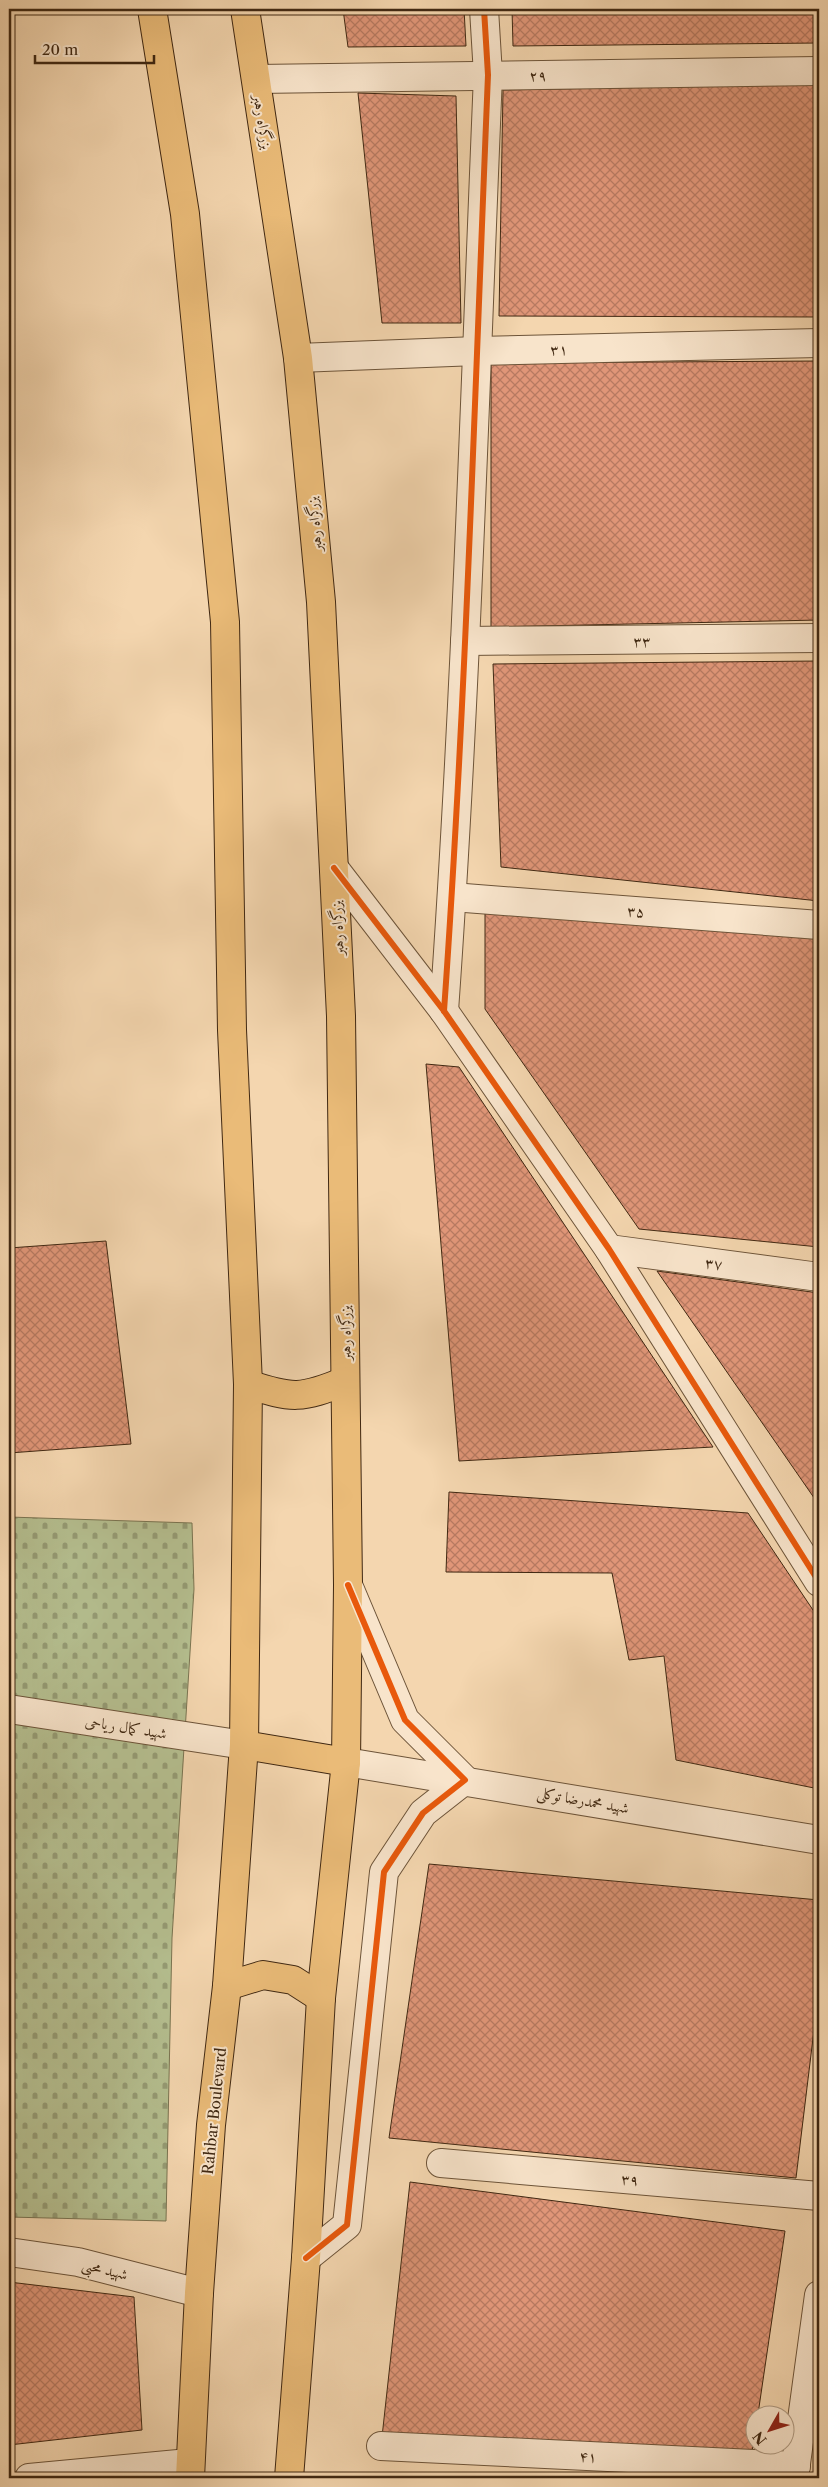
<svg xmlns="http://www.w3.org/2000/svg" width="828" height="2487" font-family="'Libre Caslon Text',Amiri,serif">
<defs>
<pattern id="cemetery-stones" width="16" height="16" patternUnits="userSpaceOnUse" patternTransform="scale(1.25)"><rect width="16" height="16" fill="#b5bf90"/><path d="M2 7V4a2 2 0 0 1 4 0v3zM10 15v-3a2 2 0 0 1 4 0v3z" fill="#959b74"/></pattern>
<pattern id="building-cross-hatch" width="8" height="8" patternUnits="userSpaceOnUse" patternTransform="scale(1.25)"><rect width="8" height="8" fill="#e09678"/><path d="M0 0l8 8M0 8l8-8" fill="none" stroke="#b77a61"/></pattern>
</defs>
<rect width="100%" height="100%" fill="#f4d6af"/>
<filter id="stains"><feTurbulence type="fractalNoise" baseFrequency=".004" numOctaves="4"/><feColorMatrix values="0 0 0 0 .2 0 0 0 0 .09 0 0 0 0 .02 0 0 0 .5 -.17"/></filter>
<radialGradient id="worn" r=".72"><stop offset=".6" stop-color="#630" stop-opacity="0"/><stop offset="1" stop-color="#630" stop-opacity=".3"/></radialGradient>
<polygon fill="url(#cemetery-stones)" stroke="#7a7451" points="9,1517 192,1523 194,1589 172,1938 166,2221 9,2217"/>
<g fill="url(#building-cross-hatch)" stroke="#402812">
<polygon points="343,9 464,9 466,46 348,47"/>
<polygon points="512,9 819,9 819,43 513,46"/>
<polygon points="819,84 819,317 499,316 503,90"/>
<polygon points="358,93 456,96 461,323 382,323"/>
<polygon points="819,361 819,620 491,627 491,363"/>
<polygon points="819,661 819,901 501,867 493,664"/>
<polygon points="485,912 819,939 819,1247 639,1229 485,1009"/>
<polygon points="426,1064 459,1067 713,1447 459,1461"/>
<polygon points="106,1241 131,1444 9,1453 9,1248"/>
<polygon points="657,1271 819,1293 819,1505"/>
<polygon points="449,1492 748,1513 819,1619 819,1789 676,1760 664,1656 629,1660 612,1573 446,1572"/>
<polygon points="429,1864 819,1900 819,1989 796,2178 389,2138"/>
<polygon points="410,2182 785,2231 758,2414 756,2414 751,2463 381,2446"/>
<polygon points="9,2282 134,2297 142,2430 9,2445"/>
<polygon points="417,2476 466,2478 417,2478"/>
</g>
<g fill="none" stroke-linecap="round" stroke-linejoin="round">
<defs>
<g id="minor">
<polyline points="257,79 819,71"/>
<polyline points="298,358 477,351 819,343"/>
<polyline points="465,641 819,638"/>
<polyline points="334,868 444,1011 609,1249 819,1582"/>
<polyline points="452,897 819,925"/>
<path d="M 444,1011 C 466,700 475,387 488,75 L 484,9"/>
<polyline points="609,1249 819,1277"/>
<polyline points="9,1709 244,1745"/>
<polyline points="346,1762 819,1840"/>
<polyline points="441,2163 819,2196"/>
<polyline points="9,2252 78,2262 199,2293"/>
<polyline points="306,2258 347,2225 384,1872 423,1813 465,1780 405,1720 348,1585"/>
<polyline points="381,2446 796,2466"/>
<polyline points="29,2478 189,2463"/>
<polyline points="794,2478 819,2295"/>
</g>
<g id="highway">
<polyline points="152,9 185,214 225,622 232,1030 248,1384 244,1745 227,1986 211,2125 199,2293 190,2478"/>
<polyline points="245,9 298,358 321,602 341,1016 348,1585 346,1762 321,1998 306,2258 289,2478"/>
<path d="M 248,1384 C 292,1399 302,1399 345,1381"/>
<polyline points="244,1745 346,1762"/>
<polyline points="227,1986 263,1975 293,1980 321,1998"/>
</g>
</defs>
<use href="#minor" stroke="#6d5439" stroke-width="30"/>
<use href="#highway" stroke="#402812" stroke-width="30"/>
<use href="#minor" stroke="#f8e4cb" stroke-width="28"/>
<use href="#highway" stroke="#eabb78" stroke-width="28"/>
<defs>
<g id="cycleway">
<polyline points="334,868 444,1011 609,1249 819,1582"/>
<path d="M 444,1011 C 466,700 475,387 488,75 L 484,9"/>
<polyline points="306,2258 347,2225 384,1872 423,1813 465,1780 405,1720 348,1585"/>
</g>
</defs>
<use href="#cycleway" stroke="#f8e4cb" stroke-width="9"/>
<use href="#cycleway" stroke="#e8590c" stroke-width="6"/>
</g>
<g text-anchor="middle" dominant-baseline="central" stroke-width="4" stroke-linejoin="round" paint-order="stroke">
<g font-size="15" fill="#402812" stroke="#f8e4cb">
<text transform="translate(538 75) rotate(-1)">۲۹</text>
<text transform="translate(263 122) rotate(81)">بزرگراه رهبر</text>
<text transform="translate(559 349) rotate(-1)">۳۱</text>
<text transform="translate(314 524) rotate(-95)">بزرگراه رهبر</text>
<text x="642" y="640">۳۳</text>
<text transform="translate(636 911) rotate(4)">۳۵</text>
<text transform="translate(337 928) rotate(-93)">بزرگراه رهبر</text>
<text transform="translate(714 1263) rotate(7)">۳۷</text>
<text transform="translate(345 1333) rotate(-91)">بزرگراه رهبر</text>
<text transform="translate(126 1727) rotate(9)">شهید کمال ریاحی</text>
<text transform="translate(583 1800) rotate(10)">شهید محمدرضا توکلی</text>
<text transform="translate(214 2111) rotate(-84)">Rahbar Boulevard</text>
<text transform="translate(630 2179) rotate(5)">۳۹</text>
<text transform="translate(105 2269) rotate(14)">شهید محبی</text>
<text transform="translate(588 2456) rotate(3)">۴۱</text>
</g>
</g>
<rect width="828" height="2487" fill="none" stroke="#f4d6af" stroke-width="30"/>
<rect x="10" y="10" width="808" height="2467" fill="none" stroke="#402812" stroke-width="2.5"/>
<rect x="15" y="15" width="798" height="2457" fill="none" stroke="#402812"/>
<g transform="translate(770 2430) rotate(231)"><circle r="24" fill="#f8e4cb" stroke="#ae9981"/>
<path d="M0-4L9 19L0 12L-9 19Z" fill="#8f2418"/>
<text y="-8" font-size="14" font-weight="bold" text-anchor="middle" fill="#402812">N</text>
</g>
<path d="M35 55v8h119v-8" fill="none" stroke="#402812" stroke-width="2.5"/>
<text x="42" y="55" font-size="15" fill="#402812" stroke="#f8e4cb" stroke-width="4" paint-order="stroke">20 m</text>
<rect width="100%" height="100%" filter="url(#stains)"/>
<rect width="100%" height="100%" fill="url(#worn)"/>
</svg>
